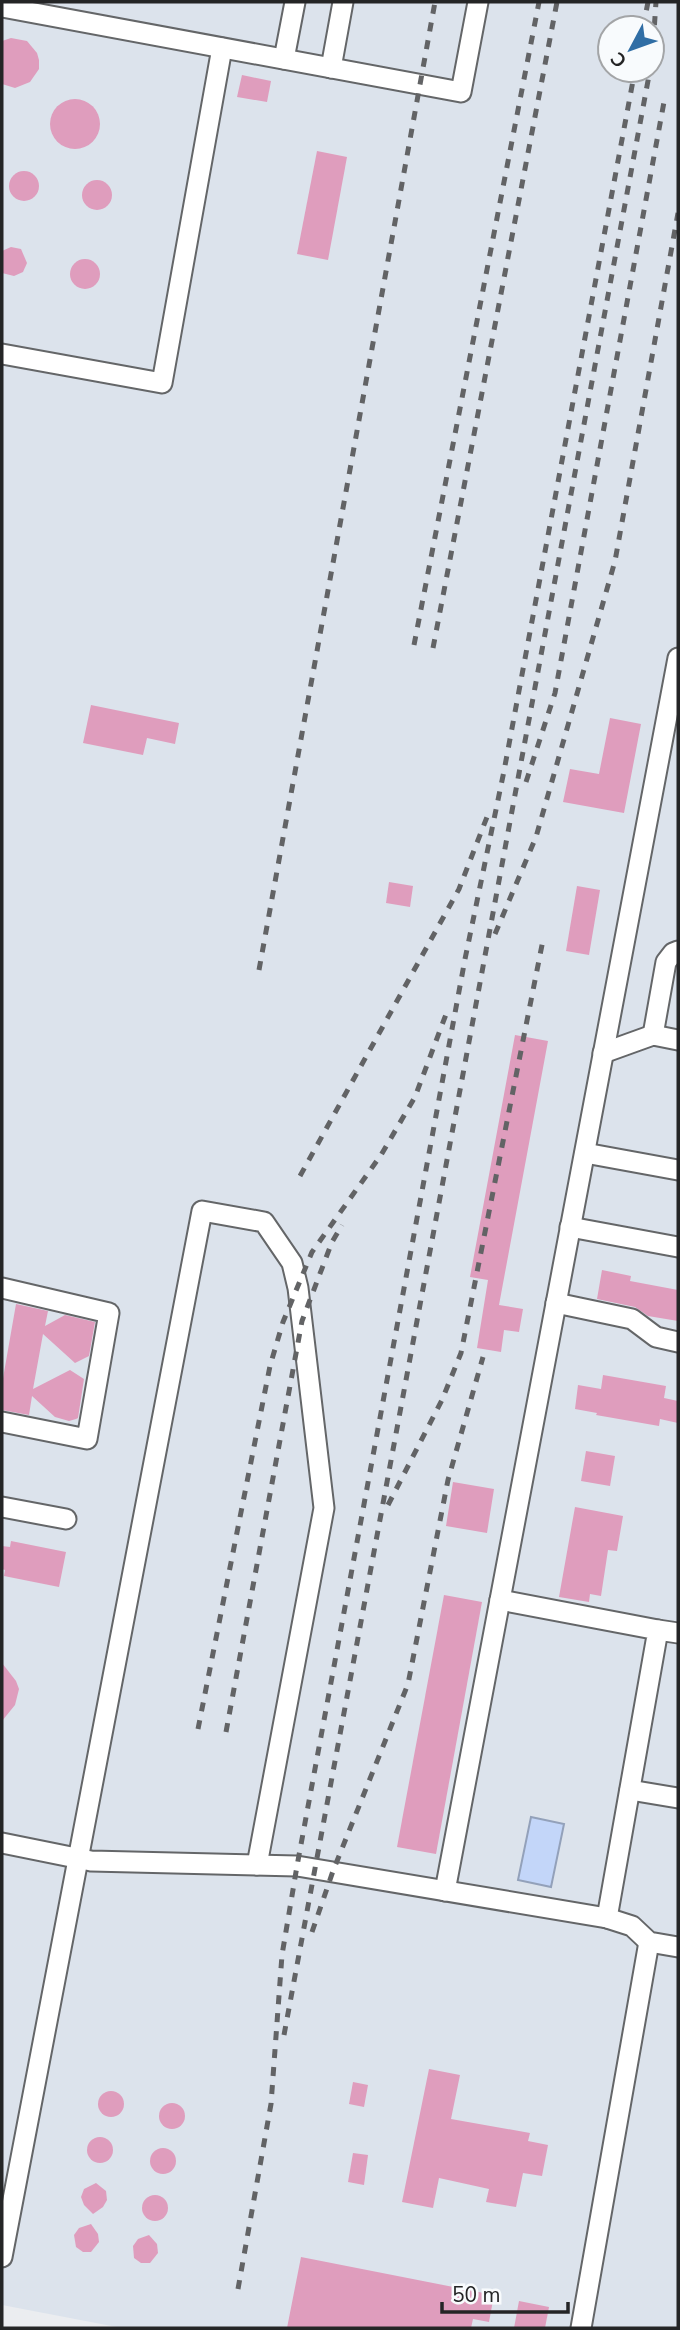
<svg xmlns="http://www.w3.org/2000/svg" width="680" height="2330" font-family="'Nunito Sans',sans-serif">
<rect width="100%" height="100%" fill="#ebedf0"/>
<path fill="#dce3ec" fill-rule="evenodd" d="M 2,2 L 678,2 L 678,2328 L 122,2328 L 2,2305 ZM 610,28 L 652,28 L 652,70 L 610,70 Z"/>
<polygon fill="#c3d6f9" stroke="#93a1ba" stroke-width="2" points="531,1817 564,1824 551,1887 518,1880"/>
<g fill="#df9dbd">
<polygon points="11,38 27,41 37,53 39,60 39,69 30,82 15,88 2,84 2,41"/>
<polygon points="242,75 271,81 267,102 237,97"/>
<circle cx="75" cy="124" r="25"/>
<polygon points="317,151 347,157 328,260 297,254"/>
<circle cx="24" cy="186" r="15"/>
<circle cx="97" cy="195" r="15"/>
<polygon points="11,247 21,249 27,263 23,272 14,276 2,273 2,251"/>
<circle cx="85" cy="274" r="15"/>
<polygon points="91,705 179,723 175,744 147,738 143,755 83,743"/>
<polygon points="610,718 641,724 624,813 563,802 570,769 599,774"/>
<polygon points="389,882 413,886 410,907 386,903"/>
<polygon points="577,886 600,890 589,955 566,951"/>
<polygon points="515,1035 548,1041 499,1305 523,1309 519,1332 504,1330 501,1352 477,1348 488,1280 470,1277"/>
<polygon points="602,1270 631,1276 630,1281 678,1290 678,1321 648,1316 635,1307 597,1299"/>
<polygon points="16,1304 48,1311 45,1326 65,1315 95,1322 89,1356 75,1363 43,1334 33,1389 70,1370 84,1379 78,1418 76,1419 69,1421 55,1417 32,1396 29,1415 2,1410 2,1384"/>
<polygon points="603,1375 666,1386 664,1398 678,1401 678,1423 660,1419 659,1426 596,1415 597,1413 575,1409 578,1385 601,1389"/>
<polygon points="586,1451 615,1456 610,1486 581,1481"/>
<polygon points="453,1482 494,1489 487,1533 446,1526"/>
<polygon points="575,1507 623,1516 617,1551 608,1550 601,1596 590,1594 589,1602 559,1597"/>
<polygon points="11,1541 66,1552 59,1587 4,1576 5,1570 2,1569 2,1546 10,1547"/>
<polygon points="444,1595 482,1602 436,1854 397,1847"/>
<polygon points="2,1663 16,1681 19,1689 15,1705 2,1721"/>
<polygon points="429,2069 460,2075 451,2119 530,2133 528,2141 548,2145 542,2176 523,2173 516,2207 486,2202 489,2189 439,2178 433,2208 402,2202"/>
<polygon points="353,2082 368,2085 364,2107 349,2104"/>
<circle cx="111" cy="2104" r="13"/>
<circle cx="172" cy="2116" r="13"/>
<circle cx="100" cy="2150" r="13"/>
<circle cx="163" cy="2161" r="13"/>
<polygon points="353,2153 368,2155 364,2185 348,2182"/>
<polygon points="96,2183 106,2191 107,2200 103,2207 93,2214 84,2205 81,2197 84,2189"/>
<circle cx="155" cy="2208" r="13"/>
<polygon points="91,2224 98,2234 99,2242 91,2252 83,2252 76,2247 74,2235 79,2228"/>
<polygon points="149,2235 157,2244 158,2253 150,2263 141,2263 134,2258 133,2246 138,2239"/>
<polygon points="301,2257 494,2295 489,2322 473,2319 471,2328 287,2328"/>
<polygon points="519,2301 549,2307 545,2328 514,2328"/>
</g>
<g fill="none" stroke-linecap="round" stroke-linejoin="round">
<defs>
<g id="minor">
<polyline points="2,7 461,92 478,2"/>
<polyline points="284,59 295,2"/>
<polyline points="331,68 343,2"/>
<polyline points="2,354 162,383 222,48"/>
<polyline points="653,1035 666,962 673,953 678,951"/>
<polyline points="603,1053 653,1035 678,1040"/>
<polyline points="585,1153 678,1170"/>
<polyline points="570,1227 678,1247"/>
<polyline points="2,1288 109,1313 87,1439 2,1422"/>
<polyline points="556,1303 632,1319 656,1337 678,1342"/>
<polyline points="2,1507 66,1519"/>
<polyline points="500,1600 658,1630 607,1918"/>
<polyline points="658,1630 678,1633"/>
<polyline points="630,1790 678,1798"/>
<polyline points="2,1843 91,1861 297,1866 607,1918 632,1926 649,1942 678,1947"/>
<polyline points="445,1891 678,658"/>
<polyline points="2,2257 202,1211 264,1222 292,1263 298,1288 324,1508 257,1865"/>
<polyline points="581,2328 649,1942"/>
</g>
</defs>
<use href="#minor" stroke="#646668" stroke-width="23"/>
<use href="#minor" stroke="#fff" stroke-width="19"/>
<g stroke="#626365" stroke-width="5" stroke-dasharray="9 9" stroke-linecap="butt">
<polyline points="643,28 648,2"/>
<polyline points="652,61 656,2"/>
<polyline points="414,645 539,2"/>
<polyline points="433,648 557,2"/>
<polyline points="526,782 555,693 664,102"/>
<polyline points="495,934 536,837 615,561 678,213"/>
<polyline points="259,970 435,2"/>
<polyline points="300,1176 459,889 487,817"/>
<polyline points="388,1505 442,1400 461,1353 543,940"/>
<polyline points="198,1729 270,1366 283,1322 312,1252 381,1155 415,1097 448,1009"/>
<polyline points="226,1732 302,1321 332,1242 342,1225"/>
<polyline points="312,1932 333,1871 408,1684 448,1480 483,1357"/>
<polyline points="284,2035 650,70"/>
<polyline points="238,2289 271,2104 282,1955 297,1866 465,959 504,771 635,70"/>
</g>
</g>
<rect width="680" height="2330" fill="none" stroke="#242526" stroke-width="7"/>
<g transform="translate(631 49) rotate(229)"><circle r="33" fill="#f8fbfd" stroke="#a3a5a7" stroke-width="2"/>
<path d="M0-5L12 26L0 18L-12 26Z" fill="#306ea5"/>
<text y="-10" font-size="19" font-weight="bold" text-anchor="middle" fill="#242526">С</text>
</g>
<path d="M442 2302v10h126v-10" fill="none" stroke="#242526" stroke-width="3.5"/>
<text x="452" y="2302" font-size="21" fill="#242526" stroke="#f8fbfd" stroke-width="5" paint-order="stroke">50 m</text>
</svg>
